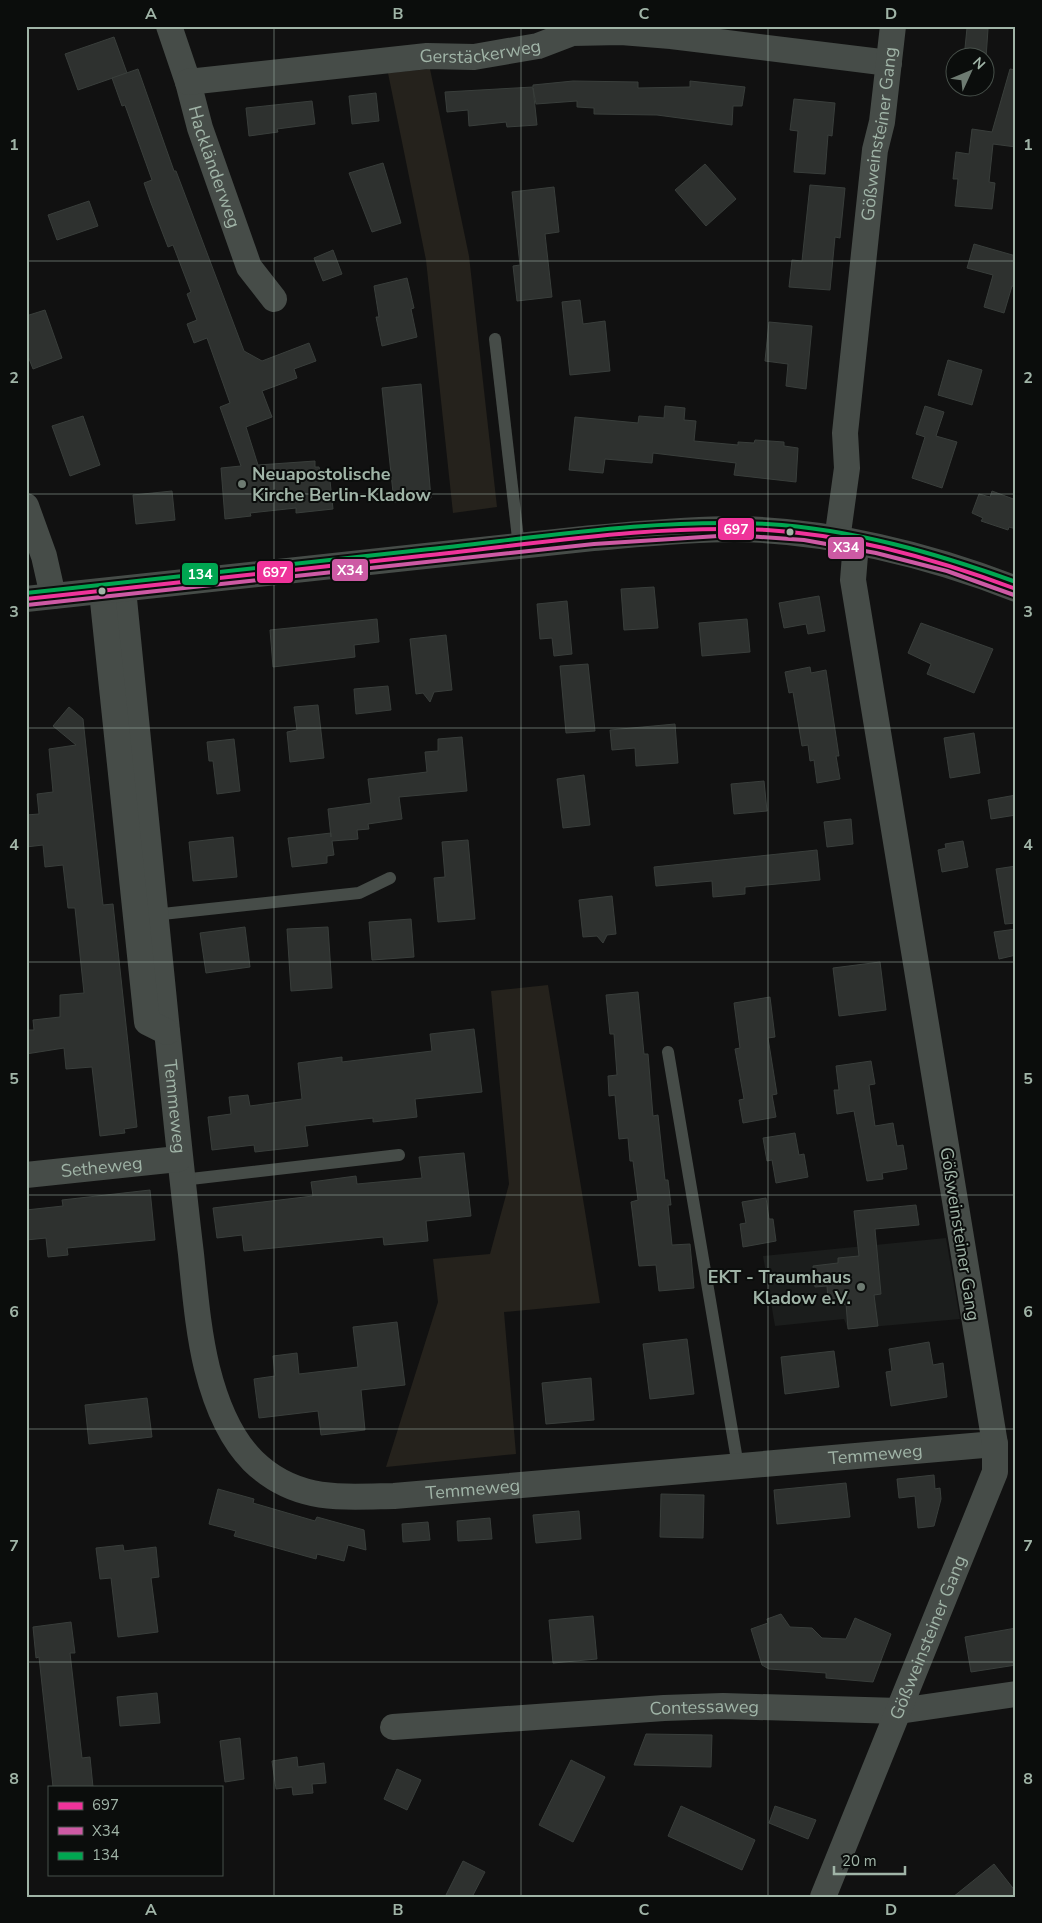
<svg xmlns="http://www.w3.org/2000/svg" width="1042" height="1923" font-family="'Nunito Sans',sans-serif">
<rect width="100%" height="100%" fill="#111"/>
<polygon fill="#1b1d1c" points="946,1238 960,1319 848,1329 844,1319 775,1326 763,1256"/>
<g fill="#25221c">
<polygon points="430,69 469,256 497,507 453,513 426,260 388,73"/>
<polygon points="548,985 600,1303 504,1312 516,1454 386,1467 438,1302 433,1259 490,1254 509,1184 491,991"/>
</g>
<g fill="#2e312f" stroke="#393e3b">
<polygon points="967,28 988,29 986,58 964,58"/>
<polygon points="114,37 127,73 78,90 65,54"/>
<polygon points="138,69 174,171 176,171 244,351 262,361 309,343 316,361 294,369 297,378 262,391 272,417 246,427 258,465 315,461 315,467 319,467 320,471 329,471 333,509 296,513 296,508 250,513 251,516 225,519 221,468 241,466 220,407 230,403 207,338 194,343 187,324 197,320 187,294 191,292 173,245 168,247 151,203 144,183 152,180 125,105 122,106 112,78"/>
<polygon points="1010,69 1016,70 1016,147 993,144 989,182 995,183 992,209 955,206 958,179 953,179 956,152 969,154 972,129 992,132"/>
<polygon points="573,81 638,82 638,88 690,87 690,81 745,87 742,106 733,106 732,125 657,115 594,114 594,108 577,107 577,101 536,104 533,88 537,125 507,127 506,122 469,126 468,110 447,112 445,92 533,87 533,85"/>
<polygon points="376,93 379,121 352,124 349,96"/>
<polygon points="794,99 835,103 832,136 828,135 825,174 794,172 798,131 790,130"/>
<polygon points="312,101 315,124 277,129 278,132 249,136 246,108"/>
<polygon points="383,163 401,223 372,232 349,173"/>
<polygon points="705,164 736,199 706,226 675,190"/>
<polygon points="810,185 845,188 840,238 835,237 830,290 789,287 792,260 802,261"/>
<polygon points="554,187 559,232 545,234 552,297 517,301 513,266 520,265 512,192"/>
<polygon points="89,201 98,226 57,240 48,215"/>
<polygon points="974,244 1016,256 1016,287 1012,286 1004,313 984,307 993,275 967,268"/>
<polygon points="333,250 342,274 323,281 314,258"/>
<polygon points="407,278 414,308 411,309 417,337 382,346 376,317 379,317 374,286"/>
<polygon points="580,300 583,324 605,321 610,371 570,375 562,302"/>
<polygon points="45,310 62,358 33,369 26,351 26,316"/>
<polygon points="769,322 812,326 806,389 786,386 788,364 765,361"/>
<polygon points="948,360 982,370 972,405 938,395"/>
<polygon points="421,384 431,498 394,502 382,388"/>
<polygon points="665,406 685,408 684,420 696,421 694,441 738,445 738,442 754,443 755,440 784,442 784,446 798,448 796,482 734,475 736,463 653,453 652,463 605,459 603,473 569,470 575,417 638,423 639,416 664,418"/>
<polygon points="925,406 944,412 936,436 957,442 942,488 912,478 925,437 916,434"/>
<polygon points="83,416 100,465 70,476 52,426"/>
<polygon points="172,491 175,520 136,524 133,495"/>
<polygon points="992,491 1016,500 1016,529 1009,527 1008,530 981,521 983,518 972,513 979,494 990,497"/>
<polygon points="654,587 658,628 624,630 621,589"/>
<polygon points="819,596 825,631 808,634 806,624 784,628 779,603"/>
<polygon points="567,601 572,654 554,656 552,638 540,639 537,604"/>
<polygon points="377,619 379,642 354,645 355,657 273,667 270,630"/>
<polygon points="747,619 750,652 702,656 699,623"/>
<polygon points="921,623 993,649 974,693 927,674 931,664 908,653"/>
<polygon points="446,635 452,690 434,692 430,702 423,693 416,694 410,639"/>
<polygon points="588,664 595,731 566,733 560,666"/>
<polygon points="810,667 811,673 826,670 839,756 836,756 840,779 817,783 814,760 810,761 808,745 802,746 793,692 789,693 785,672"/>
<polygon points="388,686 391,710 356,714 354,689"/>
<polygon points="318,705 324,758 290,762 287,732 297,730 294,707"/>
<polygon points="69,707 83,719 103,905 113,904 137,1127 124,1129 125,1133 100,1136 92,1067 66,1069 64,1048 26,1054 26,1030 34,1030 33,1020 60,1017 60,995 84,993 75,908 68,908 63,865 45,867 43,845 26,847 26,815 39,814 37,794 53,792 49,749 76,745 53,726"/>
<polygon points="675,724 678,763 636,766 635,748 612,750 610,730"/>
<polygon points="974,733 980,773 950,778 944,738"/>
<polygon points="462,737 467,791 399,797 402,819 368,824 369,829 357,830 358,839 332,841 334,855 327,856 327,863 292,867 288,838 331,833 331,837 328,809 371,803 368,779 427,772 425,752 438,751 438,739"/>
<polygon points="234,739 240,791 217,794 213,761 209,761 207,742"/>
<polygon points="584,775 590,825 563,828 557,779"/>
<polygon points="764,781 767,811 734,814 731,784"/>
<polygon points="1016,795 1016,815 991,819 988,800"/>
<polygon points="851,819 853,844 827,847 824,822"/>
<polygon points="233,837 237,877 193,881 189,842"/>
<polygon points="468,840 475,919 438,922 434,878 445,877 442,842"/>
<polygon points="963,841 968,867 942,872 938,850 946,848 945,844"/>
<polygon points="817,850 820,880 745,887 745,894 713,897 712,881 656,886 654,867"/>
<polygon points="1016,866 1016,923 1005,924 996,869"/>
<polygon points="612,896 616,934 607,935 603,943 597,936 583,937 579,900"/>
<polygon points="411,919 414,957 372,960 369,922"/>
<polygon points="245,927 250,967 206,973 200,933"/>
<polygon points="328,927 332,988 291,991 287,929"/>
<polygon points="1016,929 1016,955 999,959 994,932"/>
<polygon points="880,962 886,1010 839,1016 833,968"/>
<polygon points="638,992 644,1054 648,1054 653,1116 658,1115 665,1180 668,1180 671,1205 668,1205 672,1245 690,1244 694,1288 659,1291 656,1265 639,1266 631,1202 638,1200 633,1161 630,1161 628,1138 619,1139 615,1095 609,1096 608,1076 617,1075 614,1034 610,1034 606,995"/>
<polygon points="770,997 775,1037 768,1038 777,1094 772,1095 776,1117 743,1123 739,1100 744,1099 735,1049 740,1048 734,1003"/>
<polygon points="474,1029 482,1092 415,1099 417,1117 373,1122 373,1118 305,1126 308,1146 255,1152 254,1145 212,1150 208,1117 231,1114 229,1097 248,1095 250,1106 302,1099 298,1063 342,1057 342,1062 432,1051 430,1034"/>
<polygon points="871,1061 875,1084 869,1085 875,1126 893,1123 897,1146 903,1145 907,1169 882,1173 883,1179 867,1181 854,1111 837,1114 834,1090 839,1090 836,1066"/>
<polygon points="795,1133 799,1155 804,1154 808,1177 776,1183 772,1160 767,1161 763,1138"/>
<polygon points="464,1153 471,1216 426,1221 428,1241 384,1245 383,1237 244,1251 242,1235 217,1238 213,1208 313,1196 311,1182 356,1176 357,1184 422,1178 419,1157"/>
<polygon points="150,1190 155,1240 67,1248 68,1255 48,1257 46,1238 26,1240 26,1210 63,1206 62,1200"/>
<polygon points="766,1198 769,1219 773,1219 776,1241 743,1247 740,1224 746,1223 742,1202"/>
<polygon points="916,1205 919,1225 875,1229 881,1294 874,1295 878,1326 848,1329 846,1304 839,1305 838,1298 828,1299 827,1286 815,1287 813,1266 838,1263 838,1258 859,1256 854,1211"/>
<polygon points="397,1322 405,1385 361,1390 365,1430 321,1435 318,1411 259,1418 254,1379 275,1376 273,1356 297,1353 299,1374 358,1367 353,1327"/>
<polygon points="687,1339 694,1394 650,1399 643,1344"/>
<polygon points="929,1342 933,1365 943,1363 947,1397 891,1406 886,1372 892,1371 889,1349"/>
<polygon points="834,1351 839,1387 785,1394 781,1357"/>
<polygon points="591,1378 594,1420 546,1424 542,1383"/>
<polygon points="147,1398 152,1437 89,1444 85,1405"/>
<polygon points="934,1475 935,1489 940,1488 941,1499 934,1526 918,1528 915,1496 899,1498 897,1479"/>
<polygon points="846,1483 850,1517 777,1524 774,1490"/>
<polygon points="218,1489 254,1499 253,1503 315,1521 317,1517 364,1530 366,1550 348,1545 344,1561 317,1554 316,1559 234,1536 236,1531 209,1524"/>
<polygon points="661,1494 704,1495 703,1538 660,1537"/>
<polygon points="579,1511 581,1539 536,1543 533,1515"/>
<polygon points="490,1518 492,1539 458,1541 457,1521"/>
<polygon points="428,1522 430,1540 403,1542 402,1524"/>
<polygon points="123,1545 124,1551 156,1547 159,1577 151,1578 158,1632 118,1637 111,1578 100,1579 96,1548"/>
<polygon points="781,1614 790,1627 812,1628 822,1638 846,1639 855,1618 891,1634 873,1682 826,1678 826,1673 769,1669 762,1665 751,1629 768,1623 767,1619"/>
<polygon points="593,1616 597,1659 553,1663 549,1620"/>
<polygon points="71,1622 75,1653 70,1653 82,1758 90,1757 93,1787 53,1787 39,1657 36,1658 33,1627"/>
<polygon points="1016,1628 1016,1665 971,1672 965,1637"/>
<polygon points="157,1693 160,1723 120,1726 117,1697"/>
<polygon points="646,1734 712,1735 711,1767 634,1765"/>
<polygon points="240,1738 244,1779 225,1782 220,1741"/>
<polygon points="297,1757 298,1767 324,1763 326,1783 312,1784 313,1793 293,1795 292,1787 276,1789 272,1761"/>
<polygon points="571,1760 605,1777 573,1842 539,1825"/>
<polygon points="397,1769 421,1780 407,1810 384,1799"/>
<polygon points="681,1806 755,1840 742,1870 668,1836"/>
<polygon points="775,1806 816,1820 808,1839 769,1823"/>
<polygon points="463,1861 485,1872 472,1897 445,1897"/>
<polygon points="994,1864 1016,1892 1016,1897 953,1897"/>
</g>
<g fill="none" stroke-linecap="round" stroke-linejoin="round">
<g stroke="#464c48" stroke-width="12">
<polyline points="495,339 519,547"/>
<polyline points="153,915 359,893 390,878"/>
<polyline points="668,1052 738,1466"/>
<polyline points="182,1180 399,1155"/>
</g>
<g stroke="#464c48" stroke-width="26">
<path id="s1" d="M 169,26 L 188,82 L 200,128 L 249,267 L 274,299"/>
<path id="s2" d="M 188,82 L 427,56 L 474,57 L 538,46 L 572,33 L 621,32 L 671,36 L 889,63"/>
<polyline points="26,506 44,556 53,596"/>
<path id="s3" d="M 837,540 L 847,468 L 845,433 L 875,150 L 882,122 L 893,26"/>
<path id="s4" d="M 123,589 C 137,737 153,884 167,1031 C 175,1106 182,1180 191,1254 C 195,1292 198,1331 207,1368 C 215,1400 229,1437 253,1461 C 295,1502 340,1497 394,1496 L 995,1444"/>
<polyline points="102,592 147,1022 167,1032"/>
<path d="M 26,599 L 593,538 C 640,534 687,529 734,529 C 827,530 930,555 1016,589"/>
<path id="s5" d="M 26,1175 L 178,1159"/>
<path id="s6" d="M 393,1727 L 664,1708 L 723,1706 L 899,1711 L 1016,1694"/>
<path id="s7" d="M 823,1897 L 995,1472 L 995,1444 L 853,580 L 856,543"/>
</g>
<defs>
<path id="bus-1" d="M 26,599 C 158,585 290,571 421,556 C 535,544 652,524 767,530 C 852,535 936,559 1016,589"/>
<polyline id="bus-2" points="27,605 594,544 734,535 804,540 876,553 947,571 1014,595"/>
<path id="bus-3" d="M 26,593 C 158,579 290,564 421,550 C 535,538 652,518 767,524 C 852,529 936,553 1016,582"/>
</defs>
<use href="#bus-1" stroke="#0b0d0c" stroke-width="8"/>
<use href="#bus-2" stroke="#0b0d0c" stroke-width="8"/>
<use href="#bus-3" stroke="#0b0d0c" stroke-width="8"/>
<use href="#bus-1" stroke="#ef339a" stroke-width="4"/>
<use href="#bus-2" stroke="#cd5aa4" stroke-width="4"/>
<use href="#bus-3" stroke="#00a651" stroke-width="4"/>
</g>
<path fill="none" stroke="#a0b4a7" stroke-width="1" stroke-opacity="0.55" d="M 274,26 L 274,1897M 521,26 L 521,1897M 768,26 L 768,1897M 26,261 L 1016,261M 26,494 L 1016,494M 26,728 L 1016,728M 26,962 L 1016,962M 26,1195 L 1016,1195M 26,1429 L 1016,1429M 26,1662 L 1016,1662"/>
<g fill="#6e7b72" stroke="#0b0d0c" stroke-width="2">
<circle cx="242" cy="484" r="5"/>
<circle cx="861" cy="1287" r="5"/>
</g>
<g fill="#a0b4a7" stroke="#0b0d0c" stroke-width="2">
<circle cx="790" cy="532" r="4.5"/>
<circle cx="102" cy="591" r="4.5"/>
</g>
<g text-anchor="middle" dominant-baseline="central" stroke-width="4" stroke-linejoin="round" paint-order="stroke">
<g font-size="18" fill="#a0b4a7" stroke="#0b0d0c">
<text stroke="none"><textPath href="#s2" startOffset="294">Gerstäckerweg</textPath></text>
<text stroke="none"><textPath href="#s3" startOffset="409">Gößweinsteiner Gang</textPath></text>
<text stroke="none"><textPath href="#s1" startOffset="148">Hackländerweg</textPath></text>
<text stroke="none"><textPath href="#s4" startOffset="520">Temmeweg</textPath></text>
<text stroke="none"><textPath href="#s5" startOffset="76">Setheweg</textPath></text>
<text transform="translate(960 1234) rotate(81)">Gößweinsteiner Gang</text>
<text stroke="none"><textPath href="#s4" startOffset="1522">Temmeweg</textPath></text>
<text stroke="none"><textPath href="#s4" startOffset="1118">Temmeweg</textPath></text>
<text stroke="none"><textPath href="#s7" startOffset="280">Gößweinsteiner Gang</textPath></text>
<text stroke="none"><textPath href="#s6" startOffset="312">Contessaweg</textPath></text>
</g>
<g font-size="18" font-weight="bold" fill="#a0b4a7" stroke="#0b0d0c" text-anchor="start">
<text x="252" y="474">Neuapostolische<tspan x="252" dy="21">Kirche Berlin-Kladow</tspan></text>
<text x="851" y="1277" text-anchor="end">EKT - Traumhaus<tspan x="851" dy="21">Kladow e.V.</tspan></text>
</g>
</g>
<g stroke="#0b0d0c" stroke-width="2">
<rect x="717" y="517" width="38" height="24" rx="5" fill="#ef339a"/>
<rect x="827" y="536" width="38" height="24" rx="5" fill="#cd5aa4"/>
<rect x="331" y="558" width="38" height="24" rx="5" fill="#cd5aa4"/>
<rect x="256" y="560" width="38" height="24" rx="5" fill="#ef339a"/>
<rect x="181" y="562" width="38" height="24" rx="5" fill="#00a651"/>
</g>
<g font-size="14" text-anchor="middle" font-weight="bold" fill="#fff">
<text x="736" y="534">697</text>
<text x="846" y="552">X34</text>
<text x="350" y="575">X34</text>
<text x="275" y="577">697</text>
<text x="200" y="579">134</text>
</g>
<rect width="1042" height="1923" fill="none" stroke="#0b0d0c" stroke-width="55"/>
<rect x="48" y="1786" width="175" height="90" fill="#0b0d0c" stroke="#47504a"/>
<rect x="58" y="1802" width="25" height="8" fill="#ef339a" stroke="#47504a"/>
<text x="92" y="1810" font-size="15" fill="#a0b4a7">697</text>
<rect x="58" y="1827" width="25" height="8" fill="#cd5aa4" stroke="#47504a"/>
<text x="92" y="1836" font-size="15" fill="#a0b4a7">X34</text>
<rect x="58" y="1852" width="25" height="8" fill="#00a651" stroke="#47504a"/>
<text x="92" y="1860" font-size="15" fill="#a0b4a7">134</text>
<g transform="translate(970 72) rotate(46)"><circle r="24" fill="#0b0d0c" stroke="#47504a"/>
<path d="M0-4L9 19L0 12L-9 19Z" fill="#6e7b72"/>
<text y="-8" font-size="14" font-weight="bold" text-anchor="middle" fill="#a0b4a7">N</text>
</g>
<path d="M834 1866v8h71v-8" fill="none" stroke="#a0b4a7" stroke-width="2.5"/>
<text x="842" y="1866" font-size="15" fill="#a0b4a7" stroke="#0b0d0c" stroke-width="4" paint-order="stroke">20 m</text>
<rect x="28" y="28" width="986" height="1868" fill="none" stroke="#a0b4a7" stroke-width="2"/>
<g font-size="16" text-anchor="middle" font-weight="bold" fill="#a0b4a7">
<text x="151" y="19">A</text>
<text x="398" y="19">B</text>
<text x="644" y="19">C</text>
<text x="891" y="19">D</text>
<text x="14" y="150">1</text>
<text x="1028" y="150">1</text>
<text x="14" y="383">2</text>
<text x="1028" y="383">2</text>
<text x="14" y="617">3</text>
<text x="1028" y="617">3</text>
<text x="14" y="850">4</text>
<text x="1028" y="850">4</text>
<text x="14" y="1084">5</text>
<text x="1028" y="1084">5</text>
<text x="14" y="1317">6</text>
<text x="1028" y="1317">6</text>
<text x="14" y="1551">7</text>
<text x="1028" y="1551">7</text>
<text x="14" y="1784">8</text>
<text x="1028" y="1784">8</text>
<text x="151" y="1915">A</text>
<text x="398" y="1915">B</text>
<text x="644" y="1915">C</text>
<text x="891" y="1915">D</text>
</g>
</svg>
